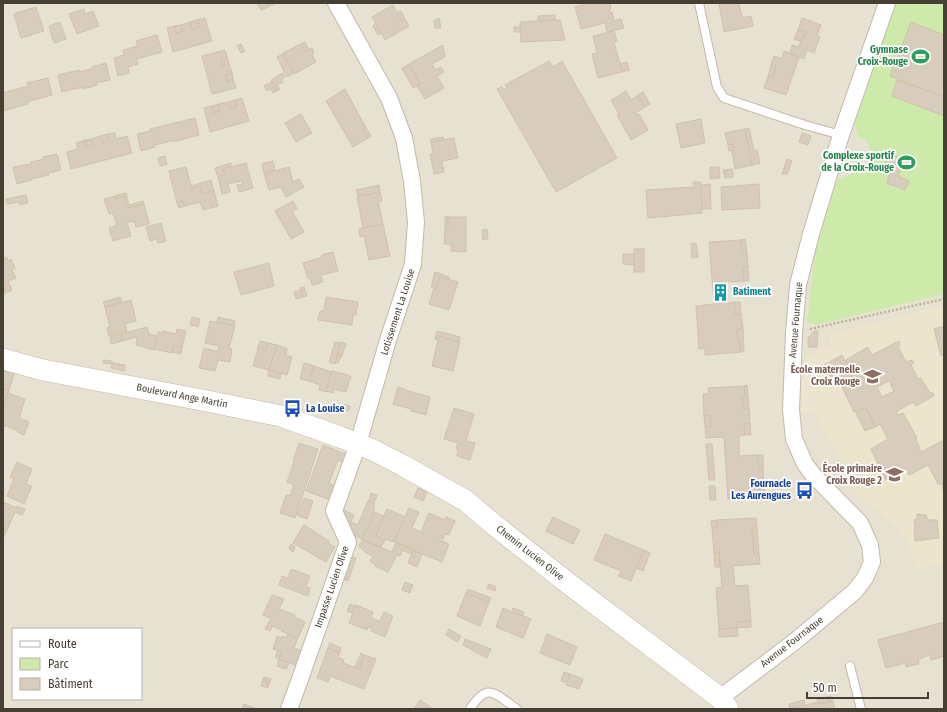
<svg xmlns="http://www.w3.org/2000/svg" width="947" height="712" font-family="'Fira Sans Condensed',sans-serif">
<rect width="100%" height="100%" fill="#f3efe4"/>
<path fill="#e7e1d2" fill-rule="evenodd" d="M 3,3 L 944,3 L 944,709 L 3,709 ZM 13,629 L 141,629 L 141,699 L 13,699 Z"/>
<polygon fill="#ede4cd" points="944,305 944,563 917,569 909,552 908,541 902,537 898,529 855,493 839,457 814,413 801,412 803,359 815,352 830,346 830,334"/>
<polygon fill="#cdeaaa" points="896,3 937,3 944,6 944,294 815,325 807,322 815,251 837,180 871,166 868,159 872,154 866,139 859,138 853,120"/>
<g fill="#d8cdbc" stroke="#d1c2ab" fill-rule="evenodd">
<polygon points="257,3 277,3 261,10"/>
<polygon points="582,3 610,3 611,9 609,10 609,13 612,12 614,21 621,19 624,28 607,32 605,23 581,29 575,7 582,5"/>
<polygon points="719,3 739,3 742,18 751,16 753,26 724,32"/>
<polygon points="393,5 402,21 405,19 409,26 385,40 372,17"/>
<polygon points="36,7 44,31 21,38 14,14"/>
<polygon points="84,9 85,14 93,11 99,26 77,34 69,14"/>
<polygon points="401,11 405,19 402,21 397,12"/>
<polygon points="555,15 555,20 538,21 538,16"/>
<polygon points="205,18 212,41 173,52 167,28 174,26 176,33 183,31 181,25 190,22 192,29 199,27 197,20"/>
<polygon points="439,18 441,28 435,28 434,21"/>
<polygon points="802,18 821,25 817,36 820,37 814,53 807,50 804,59 790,53 792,45 799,47 802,37 804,38 806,32 798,30"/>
<polygon points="197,20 199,27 192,29 190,22"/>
<polygon points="560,20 565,40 521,42 520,22"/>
<polygon points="60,22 66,39 54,43 49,26"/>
<polygon points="911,22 944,35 944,97 890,76"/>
<polygon points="376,24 381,33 378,35 373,26"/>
<polygon points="181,25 183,31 176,33 174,26"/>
<polygon points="514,27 520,27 521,32 514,32"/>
<polygon points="798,30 806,32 804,38 802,37 800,41 794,39"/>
<polygon points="614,31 617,41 614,42 622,72 598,78 592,54 597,53 593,36"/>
<polygon points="157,35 162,52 136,59 138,64 128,67 129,73 118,76 114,58 124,55 123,50 138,46 136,41"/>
<polygon points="305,42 309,50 305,52 301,44"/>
<polygon points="241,44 245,51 241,53 237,46"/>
<polygon points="301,44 305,52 312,48 314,53 312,54 316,62 294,74 283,53"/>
<polygon points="443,45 445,57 432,64 435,70 441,67 444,72 437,76 444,88 425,99 417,86 420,84 409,64"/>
<polygon points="225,50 227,57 221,59 222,65 229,64 232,73 225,75 227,81 233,79 236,88 212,94 202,56"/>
<polygon points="784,51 799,57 786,95 764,88 768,77 772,78 776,67 771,65 774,56 782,59"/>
<polygon points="283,54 294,73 287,77 277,57"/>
<polygon points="227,57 229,64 222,65 221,59"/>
<polygon points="549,61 553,67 562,61 617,158 556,192 497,89 502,87 504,90 507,88 505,85"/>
<polygon points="627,62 629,70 622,72 620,64"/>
<polygon points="106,63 110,80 96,83 97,85 83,89 83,87 62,92 58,75 79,70 79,72 92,69 92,67"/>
<polygon points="409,64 420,84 413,88 402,68"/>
<polygon points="771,65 776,67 772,78 768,77"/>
<polygon points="232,73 233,79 227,81 225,75"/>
<polygon points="283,73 285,77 282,79 283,82 277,85 280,89 277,91 271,80"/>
<polygon points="48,78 52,95 27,102 28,104 3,111 3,93 28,86 27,83"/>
<polygon points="897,80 944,97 944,116 892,96"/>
<polygon points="272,82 277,91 273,93 271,89 267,91 264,86"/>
<polygon points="345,89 366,128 363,129 368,138 353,147 326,101"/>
<polygon points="626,91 631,100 638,95 645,107 635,113 637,115 639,114 648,130 631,140 617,115 619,114 611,100"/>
<polygon points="643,92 650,104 645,107 638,95"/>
<polygon points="242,98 249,121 210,132 204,108 212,106 214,113 220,111 219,104 228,102 230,108 236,107 235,100"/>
<polygon points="235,100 236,107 230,108 228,102"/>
<polygon points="219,104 220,111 214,113 212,106"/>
<polygon points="301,114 312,133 296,142 285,123"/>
<polygon points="195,118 199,135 172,142 172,140 168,141 168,142 154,145 155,147 141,151 137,134 150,131 150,129"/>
<polygon points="701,119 705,143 681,148 676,124"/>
<polygon points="366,128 371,136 368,138 363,129"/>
<polygon points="749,128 754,151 757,150 760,163 752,165 745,129"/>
<polygon points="745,129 752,165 735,169 732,151 734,150 733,144 728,145 725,133"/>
<polygon points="115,133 116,139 127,136 132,153 71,169 67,152 78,149 76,143 85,140 86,147 93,145 91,139 100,136 103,143 109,141 107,134"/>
<polygon points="802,133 811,136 808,145 799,142"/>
<polygon points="107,134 109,141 103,143 100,136"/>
<polygon points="443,137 443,140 431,142 431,139"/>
<polygon points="454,138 458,158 442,161 444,172 434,174 430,154 433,154 431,142"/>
<polygon points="91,139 93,145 86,147 85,140"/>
<polygon points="733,144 734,150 729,151 728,145"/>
<polygon points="57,154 61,170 48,173 49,175 31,179 31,180 17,184 13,167 31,164 31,162 44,159 43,157"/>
<polygon points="889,154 904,159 898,176 909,181 905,190 887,183 889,173 883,170"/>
<polygon points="165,156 167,164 160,166 158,158"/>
<polygon points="787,159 792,161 787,174 782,174"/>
<polygon points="273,161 275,170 264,173 262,164"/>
<polygon points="231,163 231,166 223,169 225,175 218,177 215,168"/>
<polygon points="246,163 253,188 239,192 237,185 243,184 242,181 228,184 230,192 222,194 218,177 225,175 223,169"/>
<polygon points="186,167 192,189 200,186 202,194 214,191 218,206 203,210 200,202 185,206 183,201 177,203 169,171"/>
<polygon points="289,167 293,182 299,179 304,187 286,197 281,187 269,190 264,174"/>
<polygon points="710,167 719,167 720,178 710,179"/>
<polygon points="733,169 733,177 725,178 723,170"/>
<polygon points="211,180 214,191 202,194 200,186 192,189 191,186"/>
<polygon points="693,182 701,182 702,213 648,218 646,190 694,187"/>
<polygon points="710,184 711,209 702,209 701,185"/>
<polygon points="759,184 760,208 722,210 721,187"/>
<polygon points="379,185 380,192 358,196 356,190"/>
<polygon points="380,192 382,201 378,201 383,224 363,228 357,197"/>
<polygon points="126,193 129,205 143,201 144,204 127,208 124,196 115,199 115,196"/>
<polygon points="26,195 28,203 20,205 19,202 7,204 6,199"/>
<polygon points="115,196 115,199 124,196 127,208 144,204 149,224 136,227 134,221 127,223 131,236 113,241 109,228 117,225 113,213 109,214 104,199"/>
<polygon points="183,201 185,206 179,208 177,203"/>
<polygon points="293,201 297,209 292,211 304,232 291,239 275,211"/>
<polygon points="445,216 448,217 448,229 445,229"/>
<polygon points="448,217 466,217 466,252 451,251 451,244 444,244 445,229 448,229"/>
<polygon points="161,223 166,241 158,243 157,239 150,241 146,227"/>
<polygon points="383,224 390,256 369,260 364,236 360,237 359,229"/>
<polygon points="487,229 488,239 483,240 482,230"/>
<polygon points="745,239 747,253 742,253 741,240"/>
<polygon points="741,240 742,253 747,253 748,267 743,267 744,281 726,282 728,303 734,302 735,314 741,314 743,328 737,329 738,341 740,340 741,352 705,355 705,348 699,349 696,306 714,304 709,242"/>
<polygon points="696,243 698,257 692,258 691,244"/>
<rect x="634" y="249" width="10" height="23"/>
<polygon points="333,252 338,271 321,275 323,282 312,285 310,278 308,279 303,263 323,257 322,255"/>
<polygon points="623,254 634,254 634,265 623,264"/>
<polygon points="6,257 8,261 11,259 15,268 12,270 16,278 8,281 12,290 3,294 3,259"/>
<polygon points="269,263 274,286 241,295 234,272"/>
<polygon points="743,267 748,267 749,280 744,281"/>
<polygon points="435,272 449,277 448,280 440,277 436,289 431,287"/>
<polygon points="440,277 458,282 449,310 429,304 434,288 436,289"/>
<polygon points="304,287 307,296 303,297 300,288"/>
<polygon points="301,290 303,297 296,299 294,292"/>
<polygon points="120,297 122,302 105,307 103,302"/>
<polygon points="326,297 358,302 356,315 353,315 352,325 318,320 320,311 324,311"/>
<polygon points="131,300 136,321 125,324 127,331 109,336 107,328 110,327 105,307"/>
<polygon points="734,302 740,302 741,314 735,314"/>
<polygon points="192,317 200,319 198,327 190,325"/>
<polygon points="218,317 235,321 234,326 217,322"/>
<polygon points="210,321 235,326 229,348 232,349 230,362 218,360 215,371 199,368 204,348 218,352 219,346 205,343"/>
<polygon points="944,326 944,355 941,356 934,329"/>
<polygon points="147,327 149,334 157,336 154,350 136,345 137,337 122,341 121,334"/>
<polygon points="743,328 744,351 741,352 740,340 738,341 737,329"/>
<polygon points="177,329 186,331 182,347 174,345 172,353 154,349 158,332 163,333 163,331 176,334"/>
<polygon points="437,331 460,337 459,342 439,336 438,340 435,339"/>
<polygon points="814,331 818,331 817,347 808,347 808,337 810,337"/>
<polygon points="121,334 122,341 111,344 110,337"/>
<polygon points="439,336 460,342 453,371 432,366"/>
<polygon points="260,341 268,343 266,350 258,348"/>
<path d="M 899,341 L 900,345 L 898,346 L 906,362 L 912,360 L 914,363 L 911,365 L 918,379 L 921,378 L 930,393 L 933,393 L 934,396 L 916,406 L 913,402 L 896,412 L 898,415 L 903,413 L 917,438 L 916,439 L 921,452 L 942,441 L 944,445 L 944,496 L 942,484 L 938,484 L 928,465 L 909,475 L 906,471 L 886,480 L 871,449 L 888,439 L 880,424 L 875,427 L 866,408 L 854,412 L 840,383 L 853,375 L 846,360 L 868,347 L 872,355 ZM 889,381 L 894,391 L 882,397 L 877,387 Z"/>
<polygon points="335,342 341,343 335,364 329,362"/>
<polygon points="341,342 346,344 342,356 337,355"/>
<polygon points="268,343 277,345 269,370 253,366 258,348 266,350"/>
<polygon points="174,345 182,347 181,354 173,352"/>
<polygon points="277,345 287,349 286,355 292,357 287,375 269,370"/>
<polygon points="337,355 342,356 340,358 338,363 335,362"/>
<polygon points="842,355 853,375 835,385 824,365"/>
<polygon points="104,360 112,361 112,364 103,363"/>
<polygon points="113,363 125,365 124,371 111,368"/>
<polygon points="304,363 314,366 309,381 300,379"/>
<polygon points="314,366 332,372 326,392 319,390 320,385 309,381"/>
<polygon points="269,370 281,374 280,379 268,376"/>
<polygon points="3,371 14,374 9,390 3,389"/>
<polygon points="332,371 351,376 346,392 334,389 333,393 326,391"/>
<polygon points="747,385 749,408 743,409 742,397 745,397 744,386"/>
<polygon points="744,386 745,397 742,397 743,409 749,408 750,423 744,424 745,435 739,436 739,456 757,455 759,469 763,469 764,483 760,483 760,497 728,499 724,437 706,438 705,427 711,426 710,415 704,416 703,394 709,394 708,388"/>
<polygon points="398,387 405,389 405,390 430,397 426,415 411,411 411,409 393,404"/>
<polygon points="3,389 9,390 3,406"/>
<polygon points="8,393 25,399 19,418 29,422 24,435 18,432 19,431 3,425 3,406"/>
<polygon points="342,404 350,406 349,410 339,413"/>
<polygon points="454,408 474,414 466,441 475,443 470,460 457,456 458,450 456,449 458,443 444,439"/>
<polygon points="866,408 875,427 865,431 856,413"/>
<polygon points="710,415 711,426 705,427 704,416"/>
<polygon points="750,423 751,435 745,435 744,424"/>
<polygon points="299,443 318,449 295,518 280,513 286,495 290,496 294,485 287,482 294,462 293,461"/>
<polygon points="706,444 712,444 715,480 709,480"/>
<polygon points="323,445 348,455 345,463 338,460 329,483 336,486 330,500 306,491"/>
<polygon points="757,455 763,455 763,469 759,469"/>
<polygon points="17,462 32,469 26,484 32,486 24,504 7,496 14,479 10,477"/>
<polygon points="760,483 764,483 765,496 760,497"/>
<polygon points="709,486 715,486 716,500 710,500"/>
<polygon points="418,488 427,492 423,501 414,497"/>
<polygon points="371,493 377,495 374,503 369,501"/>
<polygon points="304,498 313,501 307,519 297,515"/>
<polygon points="368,501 374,503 374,512 368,530 366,530 362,539 347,532 351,522 358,525"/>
<polygon points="3,502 17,508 17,506 25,509 22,515 15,512 4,537"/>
<polygon points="409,508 419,512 412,528 421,532 429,513 445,520 446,517 455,521 449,535 445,534 443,539 438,537 438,539 449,544 442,562 394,542"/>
<polygon points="387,509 405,517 394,542 385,539 384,542 376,535"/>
<polygon points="344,510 354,515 351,522 342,518"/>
<polygon points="374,512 384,516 376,535 384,542 381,547 362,539 366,530 368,530"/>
<polygon points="917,514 926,515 928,520 937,520 939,538 915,541 914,529 915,528 914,520 917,519"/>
<polygon points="553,517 580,530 573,544 546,531"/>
<polygon points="756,518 757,528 752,528 754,554 759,554 760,564 733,566 735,586 748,585 751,621 737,622 737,628 719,629 716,588 722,587 719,552 714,553 712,527 718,527 717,520"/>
<polygon points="717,520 718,527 712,527 711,521"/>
<polygon points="304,525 329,541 328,543 335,547 326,562 293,543"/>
<polygon points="752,528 757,528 759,554 754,554"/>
<polygon points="605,534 644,550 631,581 618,576 621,571 594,560"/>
<polygon points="362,540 392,552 396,543 404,546 400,556 397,555 388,572 375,566 375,564 370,561 373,556 365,552 359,546"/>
<polygon points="291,544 295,547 293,552 289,549"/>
<polygon points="404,546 413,551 411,554 402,550"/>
<polygon points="644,550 650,553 643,571 636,568"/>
<polygon points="413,551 422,554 417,567 408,563"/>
<polygon points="719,552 720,567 715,567 714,553"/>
<polygon points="347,555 356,558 348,581 339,578"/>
<polygon points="291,569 310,576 306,587 310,588 308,596 279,585 282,576 288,578"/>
<polygon points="405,582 413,585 410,593 402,590"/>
<polygon points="489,584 496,587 495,591 487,588"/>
<polygon points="468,589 491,598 489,602 466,593"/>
<polygon points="466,593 489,602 480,626 457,616"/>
<polygon points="272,595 284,599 279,609 295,615 294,617 305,622 298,638 281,631 282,630 272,626 270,631 265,629 271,618 263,615"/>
<polygon points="350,604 355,606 353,613 347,611"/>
<polygon points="356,605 373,612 371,618 380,621 384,612 393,616 385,637 371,631 372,629 368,627 367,630 349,623"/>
<polygon points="503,608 531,619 523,638 496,627"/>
<polygon points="513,608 524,612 522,616 512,612"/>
<polygon points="751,621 751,627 737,628 737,622"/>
<polygon points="944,622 944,656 931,660 930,655 918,659 919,664 906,667 905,663 886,668 878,640"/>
<polygon points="737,628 738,636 719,637 719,629"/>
<polygon points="449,629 461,636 457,642 446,635"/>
<polygon points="288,634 298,638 294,648 303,651 298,666 279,659 281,652 273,649 277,636 282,638 283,636 286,638"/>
<polygon points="547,634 577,647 570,665 540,653"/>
<polygon points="465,639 491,649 487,658 463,645"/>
<polygon points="330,643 341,648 340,652 328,648"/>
<polygon points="328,648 340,652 338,657 344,660 343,663 359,669 364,655 376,659 364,689 330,676 328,682 317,678"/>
<polygon points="278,651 281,652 279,659 275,657"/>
<polygon points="361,653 364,655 359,669 355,667"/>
<polygon points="279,659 289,663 286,669 277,666"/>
<polygon points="564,672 570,674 567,683 561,681"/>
<polygon points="570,674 583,679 579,689 566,685"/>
<polygon points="264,677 271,679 268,688 266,687 268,682 263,679"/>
<polygon points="263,679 268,682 266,687 261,686"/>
<polygon points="831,696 833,701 819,704 817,699"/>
<polygon points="420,700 433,709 414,709"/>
<polygon points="804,700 805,705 790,709 789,704"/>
<polygon points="833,701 835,709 790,709 818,702 819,704"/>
<polygon points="244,704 257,709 242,709"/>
</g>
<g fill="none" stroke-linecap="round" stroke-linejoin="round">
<defs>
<g id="service">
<polyline points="699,3 717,87 724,98 805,125 841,135"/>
<polyline points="850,666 861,709"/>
<path d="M 470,709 C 488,681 495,694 517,709"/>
</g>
<g id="minor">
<polyline points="720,698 794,642 854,592 865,578 872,562 870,545 860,523 814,476 805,464 794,439 791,410 794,333 798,285 811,234 841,135 887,3"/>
<polyline points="289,709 299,682 348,542 334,511 358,444 388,340 413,264 416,222 412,181 404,138 389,98 336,3"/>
</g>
<polyline id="tertiary" points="3,359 43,370 207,401 281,416 340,437 373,450 404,466 466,501 493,524 569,584 720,698 728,709"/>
</defs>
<use href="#service" stroke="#c2b9a9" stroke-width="10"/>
<use href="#minor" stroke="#c2b9a9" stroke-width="18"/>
<use href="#tertiary" stroke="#c2b9a9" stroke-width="22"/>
<polyline stroke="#c2b396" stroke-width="2.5" stroke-dasharray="2 2" stroke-linecap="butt" points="810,329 944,299"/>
<use href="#service" stroke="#fff" stroke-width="8"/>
<use href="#minor" stroke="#fff" stroke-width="16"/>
<use href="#tertiary" stroke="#fff" stroke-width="21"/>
</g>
<defs>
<symbol id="stadium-bare" viewBox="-9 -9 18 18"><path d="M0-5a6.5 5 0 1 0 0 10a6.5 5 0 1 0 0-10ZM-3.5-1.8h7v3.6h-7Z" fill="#2e9e5b" stroke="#fff" stroke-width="2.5" paint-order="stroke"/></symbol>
<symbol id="building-bare" viewBox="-9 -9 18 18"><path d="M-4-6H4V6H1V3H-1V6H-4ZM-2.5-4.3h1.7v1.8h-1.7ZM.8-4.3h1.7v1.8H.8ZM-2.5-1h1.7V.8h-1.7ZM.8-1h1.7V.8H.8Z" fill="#0f9aa8" stroke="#fff" stroke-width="2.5" paint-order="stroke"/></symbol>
<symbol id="school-bare" viewBox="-9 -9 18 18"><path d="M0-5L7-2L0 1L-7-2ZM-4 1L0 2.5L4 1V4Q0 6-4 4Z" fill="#8d6e63" stroke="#fff" stroke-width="2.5" paint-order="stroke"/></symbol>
<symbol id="bus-bare" viewBox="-9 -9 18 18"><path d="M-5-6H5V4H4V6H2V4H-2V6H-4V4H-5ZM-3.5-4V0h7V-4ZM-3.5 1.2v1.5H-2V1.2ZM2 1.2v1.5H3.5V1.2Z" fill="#1a4fb4" stroke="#fff" stroke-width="2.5" paint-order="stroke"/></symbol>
</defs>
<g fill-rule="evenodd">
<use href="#stadium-bare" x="908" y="44" width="25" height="25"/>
<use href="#stadium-bare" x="894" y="150" width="25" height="25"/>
<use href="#building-bare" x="708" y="280" width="25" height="25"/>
<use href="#school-bare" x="860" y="364" width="25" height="25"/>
<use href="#bus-bare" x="280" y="396" width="25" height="25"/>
<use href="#school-bare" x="882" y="462" width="25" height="25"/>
<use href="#bus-bare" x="792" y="478" width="25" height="25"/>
</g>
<g text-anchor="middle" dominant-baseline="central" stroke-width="3.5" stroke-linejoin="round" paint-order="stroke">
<g font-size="10" font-weight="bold" fill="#27864d" stroke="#fff" text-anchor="end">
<text x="908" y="50">Gymnase<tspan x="908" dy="12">Croix-Rouge</tspan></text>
<text x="894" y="156">Complexe sportif<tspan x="894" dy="12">de la Croix-Rouge</tspan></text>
</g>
<g font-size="10" font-weight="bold" fill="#0d838f" stroke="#fff" text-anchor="start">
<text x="733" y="292">Batiment</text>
</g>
<g font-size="10" fill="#463f33" stroke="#fff">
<text transform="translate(398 312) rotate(-72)">Lotissement La Louise</text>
<text transform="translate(796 320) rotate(-85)">Avenue Fournaque</text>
<text transform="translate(182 396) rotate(11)">Boulevard Ange Martin</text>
<text transform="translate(530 553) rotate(38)">Chemin Lucien Olive</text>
<text transform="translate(332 587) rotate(-71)">Impasse Lucien Olive</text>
<text transform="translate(792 642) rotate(-38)">Avenue Fournaque</text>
</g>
<g font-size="10" font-weight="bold" fill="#785e54" stroke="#fff" text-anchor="end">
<text x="860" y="370">École maternelle<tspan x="860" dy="12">Croix Rouge</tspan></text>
<text x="882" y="469">École primaire<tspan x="882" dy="12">Croix Rouge 2</tspan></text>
</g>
<g font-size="10" font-weight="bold" fill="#164399" stroke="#fff" text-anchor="start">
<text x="306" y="409">La Louise</text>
<text x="791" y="484" text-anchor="end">Fournacle<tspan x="791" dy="12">Les Aurengues</tspan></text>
</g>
</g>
<rect width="947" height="712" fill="none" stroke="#463f33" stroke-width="8"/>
<rect x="12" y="628" width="130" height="72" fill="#ffffff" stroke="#b5b2ad"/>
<rect x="20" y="641" width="20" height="6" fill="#ffffff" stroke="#b5b2ad"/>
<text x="48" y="648" font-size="12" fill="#463f33">Route</text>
<rect x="20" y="658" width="20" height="12" fill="#cdeaaa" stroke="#b5b2ad"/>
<text x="48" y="668" font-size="12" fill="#463f33">Parc</text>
<rect x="20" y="678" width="20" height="12" fill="#d8cdbc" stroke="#b5b2ad"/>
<text x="48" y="688" font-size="12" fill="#463f33">Bâtiment</text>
<path d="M807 692v6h121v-6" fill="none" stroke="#463f33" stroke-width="2"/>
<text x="813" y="692" font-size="12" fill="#463f33" stroke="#ffffff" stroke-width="3" paint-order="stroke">50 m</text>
</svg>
